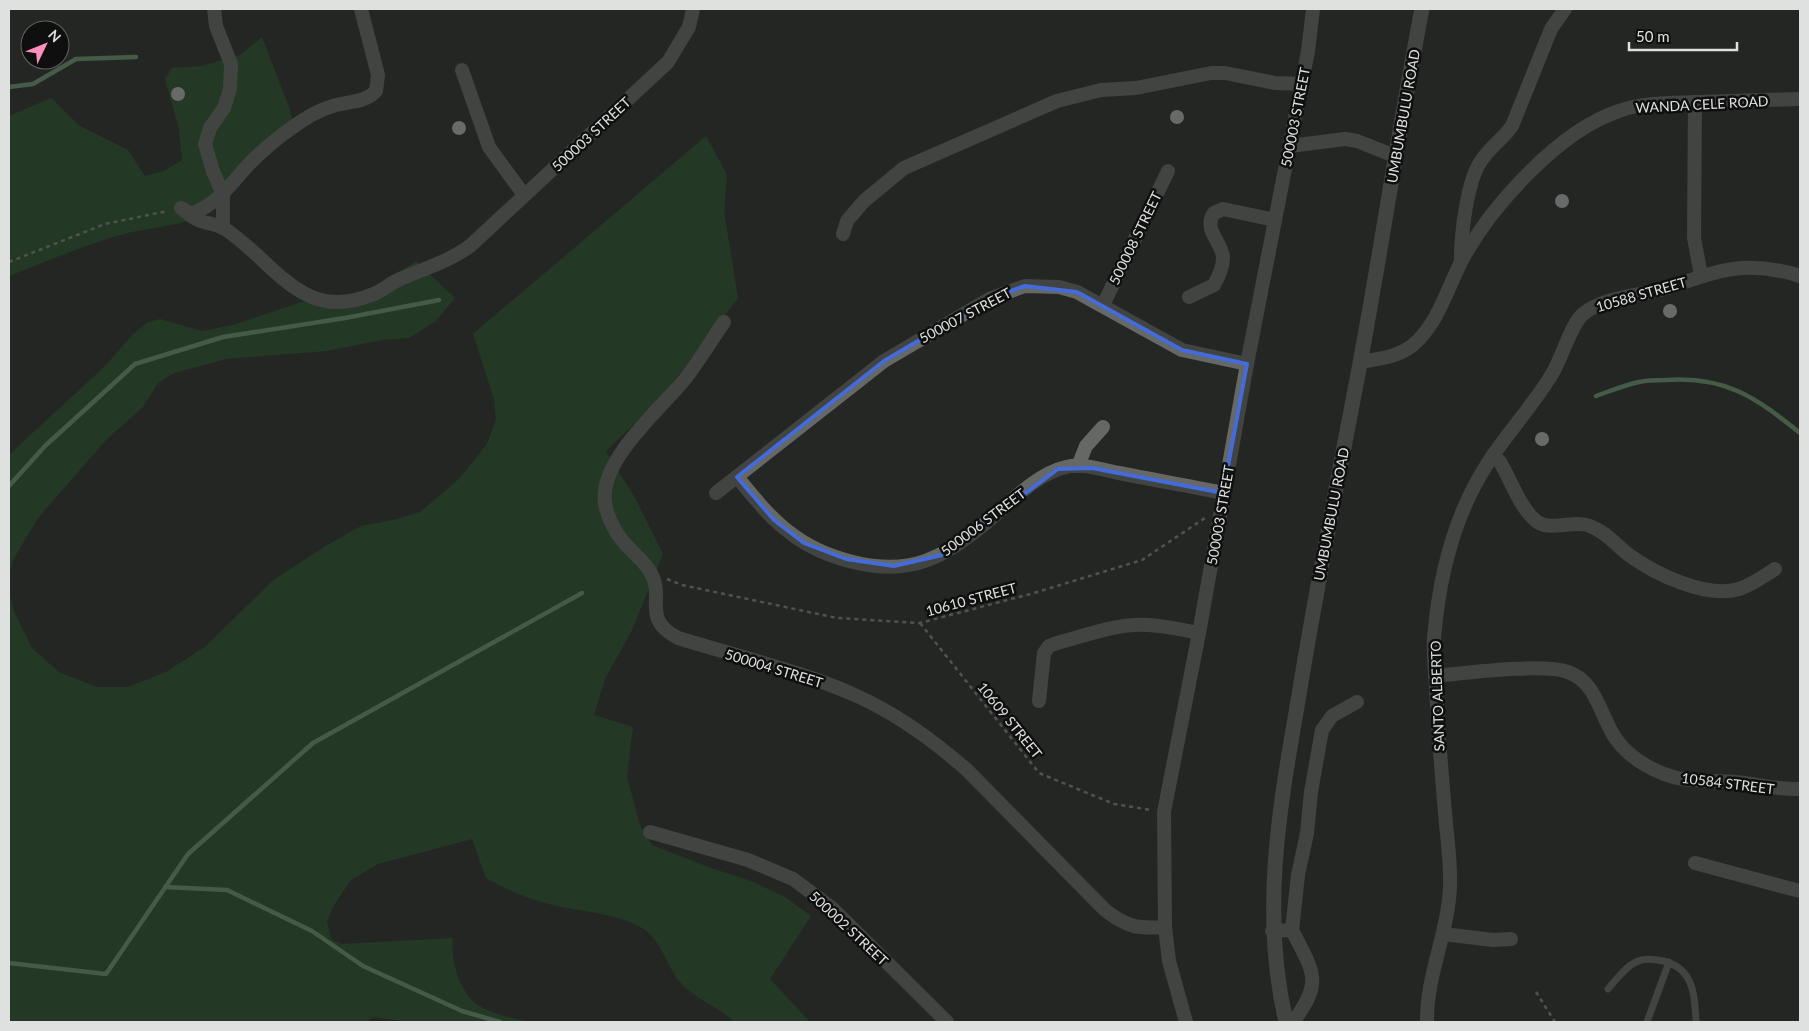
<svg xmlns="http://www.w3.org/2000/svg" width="1809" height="1031" font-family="Lato,sans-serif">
<rect width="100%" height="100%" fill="#252725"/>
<g fill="#234e27">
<path d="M 262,37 L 289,107 L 295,131 C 264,151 244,185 215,207 C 189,227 154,226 124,234 C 84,245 47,261 9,276 L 9,116 L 51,98 L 80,126 L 128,150 L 145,176 L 164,171 L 182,160 L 179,129 L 165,79 L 172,68 L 202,66 L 240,55 Z"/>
<path d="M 706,136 L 727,175 L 724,211 L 738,298 L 660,399 L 606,451 L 635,498 L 663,554 L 632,630 L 605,679 L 594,715 L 633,727 L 627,777 L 640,825 L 652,845 L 711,868 L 751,881 L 785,897 L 811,916 L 770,979 L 810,1022 L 734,1022 C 718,1006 694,999 679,981 C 667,966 662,942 645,930 C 623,915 593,913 568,908 C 539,903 512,893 486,878 L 472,839 L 378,864 L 351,880 L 334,905 L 327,921 L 331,939 L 342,944 L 453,938 C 450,961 460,995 481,1007 C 495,1015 514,1018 529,1022 L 409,1022 L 374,1017 L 366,1022 L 9,1022 L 9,591 L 14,612 L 32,648 L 59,672 L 96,687 L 128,687 L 166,672 L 206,646 L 272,581 L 324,547 L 361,526 L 393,520 L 420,512 L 459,479 L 487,444 L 496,419 L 494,399 L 473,334 Z"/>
<polygon points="416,261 455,298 436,321 409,338 382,340 326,351 226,359 174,373 158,383 143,407 106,440 38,518 13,560 9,576 9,455 106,365 132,335 148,322 160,319 202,331 233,325 301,302 367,293"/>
</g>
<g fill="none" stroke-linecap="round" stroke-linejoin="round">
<g stroke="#6e9972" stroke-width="4.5">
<polyline points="9,87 33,84 76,59 136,57"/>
<path d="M 1596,396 C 1610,391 1625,385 1639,382 C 1648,380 1657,380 1666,380 C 1726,376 1755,397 1800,433"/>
<polyline points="9,486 45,446 135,364 223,337 345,318 439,300"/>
<polyline points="165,887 227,890 312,931 363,966 462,1011 500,1022"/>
<polyline points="9,963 106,974 188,854 313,743 582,593"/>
</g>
</g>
<g fill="#b9bcba">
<circle cx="178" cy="94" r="7"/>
<circle cx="1177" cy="117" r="7"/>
<circle cx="459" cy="128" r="7"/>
<circle cx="1562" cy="201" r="7"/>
<circle cx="1670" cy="311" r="7"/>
<circle cx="1542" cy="439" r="7"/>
</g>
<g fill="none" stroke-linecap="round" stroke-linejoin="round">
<g stroke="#868886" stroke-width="2.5" stroke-dasharray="4 4" stroke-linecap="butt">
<polyline points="9,262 105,224 168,211"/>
<polyline points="667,579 682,585 837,618 920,623 1034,593 1142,560 1205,518"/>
<polyline points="920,623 1039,773 1114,804 1151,810"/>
<polyline points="1536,992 1555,1022"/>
</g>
<g stroke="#666866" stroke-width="7">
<path d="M 1608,989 C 1616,980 1625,967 1636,962 C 1644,958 1654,959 1663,961 C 1694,968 1695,996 1696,1022"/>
<polyline points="1647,1022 1669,962"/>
</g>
<g stroke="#666866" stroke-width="14">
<polyline points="214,9 216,26 231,64 230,89 224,108 210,128 205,144 213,171 223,195 223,228"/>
<polyline points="462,70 489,147 524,195"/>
<polyline points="1695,102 1694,238 1701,275"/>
<polyline points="1290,146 1345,139 1357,141 1395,156"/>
<path d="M 181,208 C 186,212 191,216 196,219 C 205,224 216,223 225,229 C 275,262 302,323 371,295 C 381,292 389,284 398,280 C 423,269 448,262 470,246 L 668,62 L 689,27 L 693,9"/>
<path d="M 183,209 L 191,214 C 218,204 230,185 249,164 C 262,151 277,138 293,127 C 304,119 316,111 330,107 C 345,101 364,104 376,91 L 378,75 L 361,9"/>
<polyline points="843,234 847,221 864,201 904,168 1057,101 1101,90 1136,88 1211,73 1225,73 1275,83 1302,84"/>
<path d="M 1461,259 C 1461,234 1467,181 1481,161 C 1490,147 1503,139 1512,126 L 1551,29 L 1565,9"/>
<path d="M 1189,297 L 1214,285 C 1218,278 1223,268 1223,258 C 1223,243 1202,229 1214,213 L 1223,209 L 1275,220"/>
<polyline points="1103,305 1168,171"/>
<path d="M 724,322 C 711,341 699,361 685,379 C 660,410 594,464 606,508 C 610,523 619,539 631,550 C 638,557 646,564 651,573 C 665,599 641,619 678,638 C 736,656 802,671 857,696 C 897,714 934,741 967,770 L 1105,910 C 1127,927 1137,929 1165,927"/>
<path d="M 1360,362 C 1379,359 1398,357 1413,345 C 1438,324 1448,287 1462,260 C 1491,206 1560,130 1619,111 C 1643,102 1672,103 1698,102 C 1732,101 1766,100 1800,99"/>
<path d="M 1493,455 L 1500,462 C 1511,480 1519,506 1535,520 C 1549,533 1573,519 1590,526 C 1606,532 1616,545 1629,555 C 1655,574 1707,599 1739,589 C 1752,585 1764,576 1775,569"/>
<polyline points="1078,466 1086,446 1103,427"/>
<path d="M 737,477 C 753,496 769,517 789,532 C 823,559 883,576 925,561 C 948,553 967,538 986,523 C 1010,503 1036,474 1066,467 C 1083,463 1103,470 1119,473 C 1154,480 1189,486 1223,493"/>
<polyline points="716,493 884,361 991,298 1025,286 1059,287 1077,292 1182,350 1247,364"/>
<path d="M 1435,676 C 1467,673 1541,663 1568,672 C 1597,682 1600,716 1616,739 C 1630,759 1658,775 1683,779 C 1700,782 1719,780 1736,782 C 1758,784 1778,790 1800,789"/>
<path d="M 1039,701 L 1044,653 L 1049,646 L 1057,643 C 1087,635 1117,623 1149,625 C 1166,626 1183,630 1199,633"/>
<polyline points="650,832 748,860 793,879 832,908 947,1022"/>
<polyline points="1695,863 1800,891"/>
<path d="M 1292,930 C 1313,972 1324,981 1293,1022"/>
<polyline points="1272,931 1292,930 1298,875 1307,833 1311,792 1322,730 1332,716 1357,702"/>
<polyline points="1443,934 1493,940 1511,939"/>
<polyline points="1186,1022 1169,961 1165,927 1164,812 1199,633 1247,364 1308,51 1313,9"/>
<path d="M 1427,1022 C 1426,977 1448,933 1450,887 C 1451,866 1448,845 1446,824 C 1442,778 1438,733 1436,687 C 1435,670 1433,654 1434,638 C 1439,578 1454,516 1486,466 C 1506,434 1533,406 1552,374 C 1562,358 1571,324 1583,314 C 1603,297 1642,295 1667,288 C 1692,280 1716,270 1742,268 C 1762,267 1781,270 1800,276"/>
</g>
<path stroke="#666866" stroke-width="15" d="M 1286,1022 C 1260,911 1280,805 1299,695 C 1315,595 1335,495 1354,395 C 1379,267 1397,137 1422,9"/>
</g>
<path d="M0 0H1809V1031H0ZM 1025,286 L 1077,292 L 1182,350 L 1247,364 L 1223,493 L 1092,468 L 1058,469 L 942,555 L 894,566 L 846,559 L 804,543 L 774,520 L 737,477 L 884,361 L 991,298 Z" fill="#252725" fill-opacity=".55" fill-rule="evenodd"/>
<path fill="none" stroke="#446bda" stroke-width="4" stroke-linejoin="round" d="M 1025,286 L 1077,292 L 1182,350 L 1247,364 L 1223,493 L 1092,468 L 1058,469 L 942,555 L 894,566 L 846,559 L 804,543 L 774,520 L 737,477 L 884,361 L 991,298 Z"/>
<g text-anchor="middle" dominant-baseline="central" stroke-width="5" stroke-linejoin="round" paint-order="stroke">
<g font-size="14" fill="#dfe1e0" stroke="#0e0f0e">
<text transform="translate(1702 104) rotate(-3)">WANDA CELE ROAD</text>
<text transform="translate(1403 116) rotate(-80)">UMBUMBULU ROAD</text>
<text transform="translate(1295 117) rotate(-79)">500003 STREET</text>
<text transform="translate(591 134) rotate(-43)">500003 STREET</text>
<text transform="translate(1135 238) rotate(-64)">500008 STREET</text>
<text transform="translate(1641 294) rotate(-16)">10588 STREET</text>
<text transform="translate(965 315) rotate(-28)">500007 STREET</text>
<text transform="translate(1331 514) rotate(-79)">UMBUMBULU ROAD</text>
<text transform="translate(1220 515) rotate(-80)">500003 STREET</text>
<text transform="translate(983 522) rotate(-37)">500006 STREET</text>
<text transform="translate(971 599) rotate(-15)">10610 STREET</text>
<text transform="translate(774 668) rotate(17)">500004 STREET</text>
<text transform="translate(1437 696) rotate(-92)">SANTO ALBERTO</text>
<text transform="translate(1010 720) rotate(51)">10609 STREET</text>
<text transform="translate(1728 783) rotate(7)">10584 STREET</text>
<text transform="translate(849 928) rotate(43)">500002 STREET</text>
</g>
</g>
<rect width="1809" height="1031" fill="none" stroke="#dfe1e0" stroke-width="20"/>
<g transform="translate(45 45) rotate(47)"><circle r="24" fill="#0e0f0e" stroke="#626362"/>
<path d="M0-4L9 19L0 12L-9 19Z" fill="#ff8ebb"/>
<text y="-8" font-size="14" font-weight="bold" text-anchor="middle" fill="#dfe1e0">N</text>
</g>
<path d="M1629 42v8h108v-8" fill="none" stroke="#dfe1e0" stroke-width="2.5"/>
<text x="1636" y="42" font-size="15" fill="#dfe1e0" stroke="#0e0f0e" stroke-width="4" paint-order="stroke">50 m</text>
</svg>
